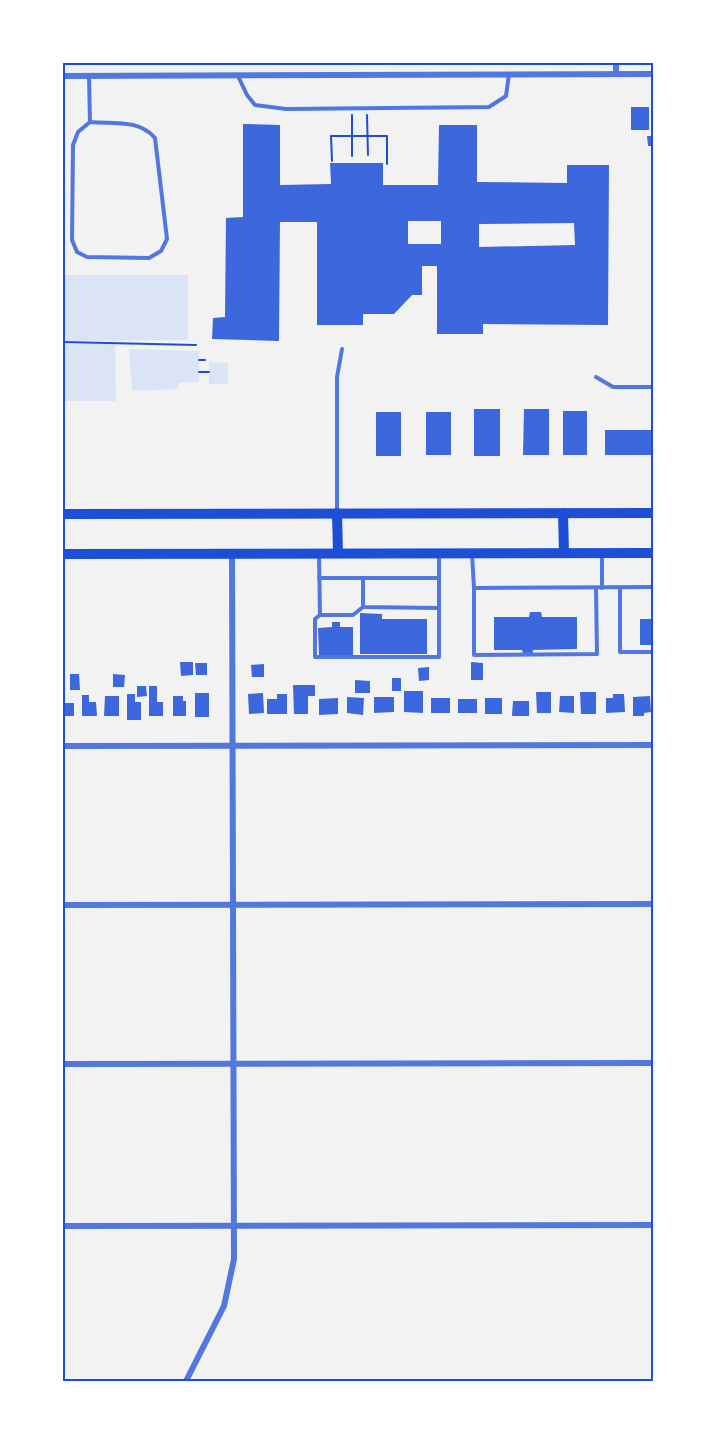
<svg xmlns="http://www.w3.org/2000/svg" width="717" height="1444" font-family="'Golos Text',sans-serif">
<rect width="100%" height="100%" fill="#f2f2f2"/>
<g fill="#dbe4f7">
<polygon points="63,275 188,275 188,340 63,341"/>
<polygon points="115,343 116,401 63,401 63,344"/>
<polygon points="129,349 199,351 199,382 179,383 178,389 135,391 132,389"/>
<polygon points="209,362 228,363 228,384 209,384"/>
</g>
<g fill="#3d67dc" fill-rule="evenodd">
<rect x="631" y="107" width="18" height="23"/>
<path d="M 243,124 L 280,125 L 280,185 L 331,184 L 330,163 L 383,163 L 383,185 L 438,185 L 439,125 L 477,125 L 477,182 L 567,183 L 567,165 L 609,165 L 608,325 L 483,324 L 483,334 L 437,334 L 437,266 L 422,266 L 422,295 L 412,295 L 394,314 L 363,314 L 363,325 L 317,325 L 317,222 L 280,222 L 279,341 L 212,339 L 213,318 L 225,317 L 226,218 L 243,217 ZM 408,221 L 441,221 L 441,244 L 408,244 ZM 574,223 L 575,245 L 479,247 L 479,224 Z"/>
<polygon points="647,136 654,136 654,146 648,146"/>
<rect x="474" y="409" width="26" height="47"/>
<polygon points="524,409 549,409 549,455 523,455"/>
<rect x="563" y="411" width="24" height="44"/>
<rect x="376" y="412" width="25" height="44"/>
<rect x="426" y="412" width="25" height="43"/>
<rect x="605" y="430" width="49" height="25"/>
<polygon points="530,612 541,612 542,617 577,617 577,649 533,650 533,653 523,653 522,650 494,650 494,617 529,617"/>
<polygon points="360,613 382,614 382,619 427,619 427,654 360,654"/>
<rect x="640" y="619" width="14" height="26"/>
<polygon points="332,622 340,622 340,627 353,627 353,655 319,655 318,628 332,627"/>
<polygon points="180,662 193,662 193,675 181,676"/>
<polygon points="471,662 483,663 483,680 471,680"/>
<polygon points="195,663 207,663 207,675 196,675"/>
<polygon points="264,664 264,677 252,677 251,665"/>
<polygon points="429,667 429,680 419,681 418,668"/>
<polygon points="70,674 79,674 80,690 70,690"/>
<polygon points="113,674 125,675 124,687 113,687"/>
<rect x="392" y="678" width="9" height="13"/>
<polygon points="355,680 370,681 370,693 355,693"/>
<polygon points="293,685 315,685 315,696 308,696 308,714 294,714"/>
<polygon points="137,686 146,686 147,696 137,697"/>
<polygon points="149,686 157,686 157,702 163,702 163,716 149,716"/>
<polygon points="404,691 423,691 423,713 404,712"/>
<polygon points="536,692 551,692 551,713 537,713"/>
<polygon points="580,692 596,692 596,714 581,714"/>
<rect x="195" y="693" width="14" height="24"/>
<polygon points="263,693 264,713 249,714 248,694"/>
<polygon points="127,694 135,694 135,702 141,702 141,720 127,720"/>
<polygon points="277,694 287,694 287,714 267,714 267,699 277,699"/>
<polygon points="613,694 624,694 625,712 606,713 606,698 613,698"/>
<polygon points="82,695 89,695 89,702 96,702 97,716 82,716"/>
<polygon points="105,696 119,696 119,716 104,716"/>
<polygon points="173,696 183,696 183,701 186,701 186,716 173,716"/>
<polygon points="560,696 574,696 574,713 559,712"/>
<polygon points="650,696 651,712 644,713 644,716 633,716 633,697"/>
<polygon points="347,697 364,698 363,715 347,713"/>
<polygon points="374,697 394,697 394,712 374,713"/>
<polygon points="338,698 338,714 319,715 319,699"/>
<rect x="431" y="698" width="19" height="15"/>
<rect x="485" y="698" width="17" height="16"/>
<rect x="458" y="699" width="19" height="14"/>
<polygon points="513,701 529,701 529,716 512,716"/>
<rect x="63" y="703" width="11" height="13"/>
</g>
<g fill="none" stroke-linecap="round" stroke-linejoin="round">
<g stroke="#1d4ed8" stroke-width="2">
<polyline points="352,115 352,156"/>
<polyline points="367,115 368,155"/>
<polyline points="332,161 331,136 387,136 387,164"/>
<polyline points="63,342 196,345"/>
<polyline points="199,360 205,360"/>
<polyline points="199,372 209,372"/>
</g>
<g stroke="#5277de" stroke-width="4">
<path d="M 89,76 L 90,122 L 78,132 L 73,145 L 72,240 L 77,252 L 87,257 L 149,258 L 161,251 L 167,239 L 155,138 C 139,119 113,124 90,122"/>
<polyline points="238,76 247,95 255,105 286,109 489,107 506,96 509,74"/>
<polyline points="596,377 613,387 654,387"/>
<polyline points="337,512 337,377 342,349"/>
<polyline points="319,554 320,615 353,615 363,607"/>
<polyline points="472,554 474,588 654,587"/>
<polyline points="319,578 363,578"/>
<polyline points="474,588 474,655 597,654 596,588"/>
<polyline points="602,588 602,556"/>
<polyline points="620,588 620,652 654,652"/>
<polyline points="439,608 363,607 363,578 439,578"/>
<polyline points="320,615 315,619 315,657 439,657 439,554"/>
</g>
<g stroke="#5277de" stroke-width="6">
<polyline points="616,63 616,74"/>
<polyline points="63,76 654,74"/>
<polyline points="63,746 654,745"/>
<polyline points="63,905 654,904"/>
<polyline points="63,1064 654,1063"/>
<polyline points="63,1226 654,1225"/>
<polyline points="186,1381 224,1306 234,1259 232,553"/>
</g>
<g stroke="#1d4ed8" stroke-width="10">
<polyline points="337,513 338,553"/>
<polyline points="563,513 564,553"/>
<polyline points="63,514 654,513"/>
<polyline points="63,554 654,553"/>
</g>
</g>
<rect width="717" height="1444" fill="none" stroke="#ffffff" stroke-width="129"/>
<rect x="64" y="64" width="588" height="1316" fill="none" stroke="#1d4ed8" stroke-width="2"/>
</svg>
